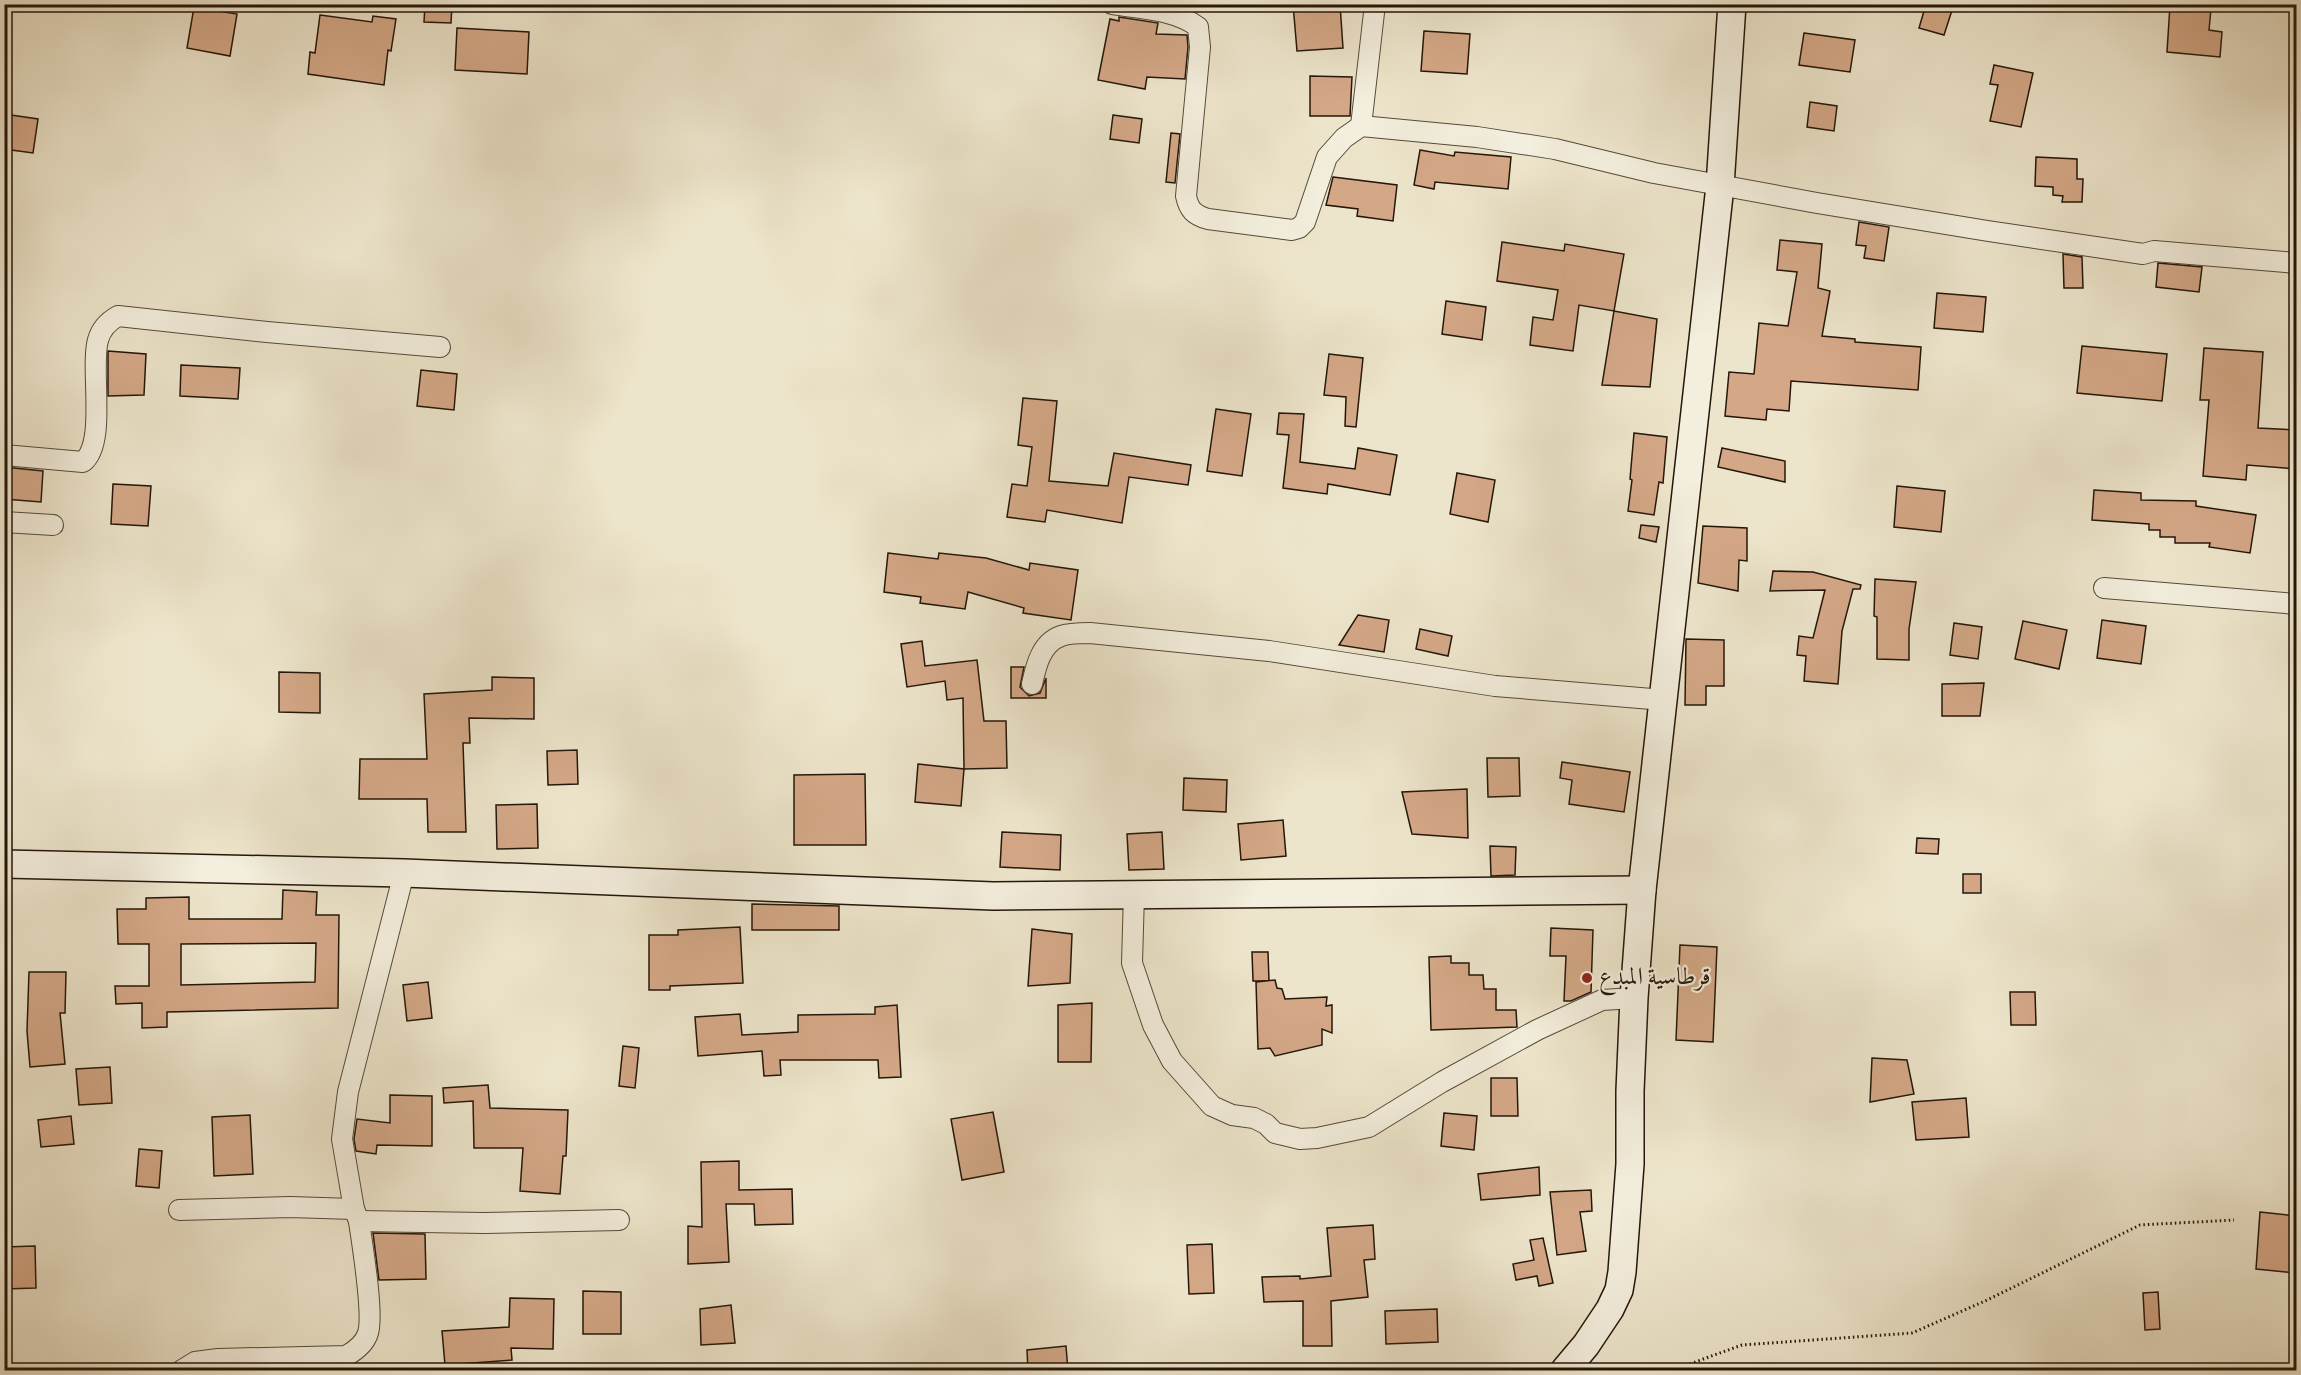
<svg xmlns="http://www.w3.org/2000/svg" width="2301" height="1375" font-family="Vollkorn,Amiri,serif">
<rect width="100%" height="100%" fill="#ede5cb"/>
<filter id="stains"><feTurbulence type="fractalNoise" baseFrequency=".00333" numOctaves="4"/><feColorMatrix values="0 0 0 0 .2 0 0 0 0 .09 0 0 0 0 .02 0 0 0 .5 -.17"/></filter>
<radialGradient id="worn" r=".72"><stop offset=".6" stop-color="#630" stop-opacity="0"/><stop offset="1" stop-color="#630" stop-opacity=".3"/></radialGradient>
<g fill="#d4a887" stroke="#24160a" stroke-width="1.5" fill-rule="evenodd">
<polygon points="425,4 452,4 451,23 424,22"/>
<polygon points="1293,4 1340,4 1343,48 1297,51"/>
<polygon points="1926,4 1954,4 1944,35 1919,28"/>
<polygon points="2170,5 2211,9 2209,30 2222,32 2220,57 2167,52"/>
<polygon points="194,7 237,14 230,56 187,48"/>
<polygon points="320,15 372,22 373,16 396,19 391,51 388,50 384,85 308,74 310,52 315,53"/>
<polygon points="1119,17 1158,23 1156,34 1187,35 1188,47 1185,79 1147,77 1145,89 1098,80 1110,19 1119,21"/>
<polygon points="457,28 529,32 527,74 455,70"/>
<polygon points="1424,31 1470,34 1467,74 1421,71"/>
<polygon points="1804,33 1855,40 1850,72 1799,65"/>
<polygon points="1994,65 2033,73 2021,127 1990,121 1998,85 1990,84"/>
<polygon points="1310,76 1352,77 1350,116 1310,116"/>
<polygon points="1810,102 1837,106 1834,131 1807,127"/>
<polygon points="4,114 38,119 33,153 4,149"/>
<polygon points="1113,115 1142,119 1139,143 1110,139"/>
<polygon points="1171,133 1180,134 1175,183 1166,182"/>
<polygon points="1420,150 1454,156 1455,152 1511,157 1508,189 1435,182 1434,189 1414,185"/>
<polygon points="2036,157 2077,159 2077,179 2083,179 2082,202 2062,202 2063,196 2053,195 2053,187 2035,186"/>
<polygon points="1333,177 1397,185 1393,221 1357,216 1358,209 1326,205"/>
<polygon points="1859,222 1889,227 1884,261 1864,258 1866,246 1856,245"/>
<polygon points="1780,240 1822,244 1818,288 1830,291 1822,336 1855,339 1855,342 1921,347 1918,390 1791,381 1789,411 1767,409 1766,420 1725,416 1729,372 1754,374 1759,323 1788,326 1797,272 1777,270"/>
<polygon points="1502,242 1564,251 1565,244 1624,254 1614,311 1579,305 1573,351 1530,345 1533,317 1553,320 1558,290 1497,281"/>
<polygon points="2063,254 2082,257 2083,288 2064,288"/>
<polygon points="2158,263 2202,267 2199,292 2156,287"/>
<polygon points="1937,293 1986,297 1983,332 1934,328"/>
<polygon points="1446,301 1486,307 1482,340 1442,334"/>
<polygon points="1614,311 1657,319 1650,387 1602,385"/>
<polygon points="2082,346 2167,354 2162,401 2077,393"/>
<polygon points="2204,348 2263,352 2258,428 2296,430 2296,469 2247,465 2246,480 2203,476 2209,400 2200,400"/>
<polygon points="108,351 146,354 144,395 108,396"/>
<polygon points="1329,354 1363,358 1356,427 1345,426 1346,397 1324,395"/>
<polygon points="181,365 240,368 238,399 180,396"/>
<polygon points="421,370 457,374 454,410 417,406"/>
<polygon points="1023,398 1057,401 1049,481 1108,486 1114,453 1191,465 1188,485 1129,477 1122,523 1047,510 1045,522 1007,517 1012,484 1027,486 1032,447 1018,445"/>
<polygon points="1216,409 1251,414 1242,476 1207,471"/>
<polygon points="1279,413 1304,414 1300,462 1355,469 1358,448 1397,455 1390,495 1328,484 1327,494 1283,488 1289,435 1277,434"/>
<polygon points="1634,433 1667,437 1663,483 1659,482 1654,515 1628,511 1632,480 1630,479"/>
<polygon points="1722,448 1785,461 1785,482 1718,467"/>
<polygon points="4,467 43,471 41,502 4,499"/>
<polygon points="1457,473 1495,480 1488,522 1450,514"/>
<polygon points="113,484 151,486 148,526 111,524"/>
<polygon points="1897,486 1945,491 1941,532 1894,527"/>
<polygon points="2094,490 2141,493 2141,500 2196,501 2196,506 2256,515 2250,553 2209,547 2210,543 2175,543 2175,537 2160,537 2160,530 2149,530 2149,524 2092,520"/>
<polygon points="1641,525 1659,527 1656,542 1639,538"/>
<polygon points="1703,526 1747,528 1747,561 1739,560 1738,591 1698,583"/>
<polygon points="888,553 938,559 939,553 986,558 1029,570 1030,563 1078,570 1071,620 1023,613 1024,608 968,592 965,609 920,603 921,597 884,592"/>
<polygon points="1773,571 1813,572 1861,585 1860,589 1853,589 1842,631 1838,684 1804,681 1806,656 1797,655 1799,636 1813,638 1825,590 1770,591"/>
<polygon points="1875,579 1916,582 1909,629 1909,660 1877,659 1877,617 1874,616"/>
<polygon points="1358,615 1389,620 1384,652 1339,645"/>
<polygon points="2102,620 2146,626 2141,664 2097,658"/>
<polygon points="2023,621 2067,630 2059,669 2015,659"/>
<polygon points="1954,623 1982,627 1978,659 1950,655"/>
<polygon points="1420,629 1452,636 1448,656 1416,649"/>
<polygon points="1686,639 1724,640 1724,686 1706,686 1706,705 1685,705"/>
<polygon points="922,641 925,666 977,660 984,721 1006,721 1007,768 964,769 963,698 947,700 945,681 907,687 901,644"/>
<polygon points="1011,667 1024,667 1020,687 1029,696 1040,693 1046,678 1046,698 1011,698"/>
<polygon points="279,672 320,673 320,713 279,712"/>
<polygon points="492,677 534,678 534,719 469,718 470,743 463,743 466,832 428,832 427,799 359,799 360,759 427,759 424,694 492,690"/>
<polygon points="1984,683 1980,716 1942,716 1942,684"/>
<polygon points="577,750 578,784 548,785 547,751"/>
<polygon points="1487,758 1519,758 1520,796 1488,797"/>
<polygon points="1562,762 1630,772 1624,812 1569,804 1572,780 1560,778"/>
<polygon points="918,764 964,769 961,806 915,802"/>
<polygon points="865,774 866,845 794,845 794,775"/>
<polygon points="1184,778 1227,780 1226,812 1183,810"/>
<polygon points="1467,789 1468,838 1412,834 1402,792"/>
<polygon points="537,804 538,848 497,849 496,805"/>
<polygon points="1283,820 1286,856 1241,860 1238,824"/>
<polygon points="1002,832 1061,835 1060,870 1000,867"/>
<polygon points="1162,832 1164,869 1129,870 1127,834"/>
<polygon points="1917,838 1939,839 1938,854 1916,853"/>
<polygon points="1490,846 1516,847 1515,875 1491,876"/>
<rect x="1963" y="874" width="18" height="19"/>
<path d="M 283,890 L 317,892 L 316,915 L 339,915 L 338,1008 L 167,1012 L 167,1027 L 142,1028 L 142,1003 L 116,1004 L 115,986 L 149,986 L 149,944 L 118,944 L 117,909 L 146,909 L 146,898 L 189,897 L 189,919 L 282,919 ZM 316,943 L 315,982 L 181,985 L 181,944 Z"/>
<polygon points="752,904 839,906 839,930 752,930"/>
<polygon points="740,927 743,983 670,986 670,990 649,990 649,935 678,935 678,930"/>
<polygon points="1551,928 1593,930 1591,992 1571,1001 1564,1001 1566,956 1550,956"/>
<polygon points="1032,929 1072,934 1070,983 1028,986"/>
<polygon points="1680,945 1717,947 1713,1042 1676,1040"/>
<polygon points="1252,952 1268,952 1269,981 1253,981"/>
<polygon points="1451,956 1451,963 1469,963 1469,975 1483,975 1484,989 1496,989 1496,1010 1516,1010 1517,1027 1431,1030 1429,957"/>
<polygon points="29,972 66,972 65,1013 60,1013 65,1064 30,1067 27,1031"/>
<polygon points="1275,980 1277,988 1282,989 1285,999 1327,997 1326,1006 1332,1005 1332,1033 1322,1029 1322,1045 1275,1056 1270,1048 1258,1049 1256,982"/>
<polygon points="428,982 432,1018 407,1021 403,985"/>
<polygon points="2010,992 2035,992 2036,1025 2011,1025"/>
<polygon points="1092,1003 1091,1062 1058,1062 1058,1005"/>
<polygon points="897,1005 901,1077 879,1078 878,1060 780,1060 781,1075 764,1076 762,1051 698,1056 695,1017 740,1014 742,1035 798,1032 798,1015 875,1014 875,1007"/>
<polygon points="623,1046 639,1048 635,1088 619,1086"/>
<polygon points="1872,1058 1907,1060 1914,1094 1870,1102"/>
<polygon points="110,1067 112,1103 79,1105 76,1069"/>
<polygon points="1491,1078 1517,1078 1518,1116 1491,1116"/>
<polygon points="488,1085 490,1108 568,1110 566,1156 563,1156 560,1194 520,1191 523,1148 474,1148 473,1101 444,1103 443,1088"/>
<polygon points="390,1095 432,1096 432,1146 377,1145 376,1154 356,1151 354,1139 357,1119 390,1123"/>
<polygon points="1966,1098 1969,1137 1916,1140 1912,1102"/>
<polygon points="993,1112 1004,1172 962,1180 951,1119"/>
<polygon points="1444,1113 1477,1116 1474,1150 1441,1146"/>
<polygon points="250,1115 253,1174 214,1176 212,1117"/>
<polygon points="71,1116 74,1144 41,1147 38,1120"/>
<polygon points="139,1149 162,1151 159,1188 136,1186"/>
<polygon points="739,1161 739,1190 792,1189 793,1224 755,1225 754,1204 726,1204 729,1262 688,1264 688,1226 702,1227 701,1162"/>
<polygon points="1539,1167 1540,1195 1481,1200 1478,1174"/>
<polygon points="1591,1190 1592,1211 1580,1212 1586,1251 1557,1255 1550,1192"/>
<polygon points="2260,1212 2296,1216 2296,1273 2256,1269"/>
<polygon points="1373,1225 1375,1259 1364,1260 1368,1297 1331,1301 1332,1346 1303,1346 1303,1301 1264,1302 1262,1277 1300,1276 1300,1279 1331,1276 1327,1228"/>
<polygon points="373,1233 425,1234 426,1279 379,1280"/>
<polygon points="1543,1238 1553,1283 1539,1286 1537,1276 1516,1280 1513,1264 1534,1260 1530,1240"/>
<polygon points="1212,1244 1214,1293 1189,1294 1187,1245"/>
<polygon points="35,1246 36,1288 4,1289 4,1247"/>
<polygon points="583,1291 621,1292 621,1334 583,1334"/>
<polygon points="2158,1292 2160,1329 2145,1330 2143,1293"/>
<polygon points="510,1298 554,1299 553,1349 511,1348 512,1360 445,1365 442,1331 509,1327"/>
<polygon points="731,1305 735,1343 701,1345 700,1309"/>
<polygon points="1437,1309 1438,1342 1386,1344 1385,1311"/>
<polygon points="1066,1346 1068,1371 1028,1371 1027,1350"/>
</g>
<g fill="none" stroke-linecap="round" stroke-linejoin="round">
<defs>
<g id="street">
<path d="M 1112,4 C 1140,9 1174,9 1198,27 L 1200,47 L 1186,196 C 1189,210 1194,215 1208,219 L 1292,230 L 1299,228 L 1305,222 L 1327,157 L 1344,138 L 1361,126 L 1477,137 L 1555,149 L 1654,173 L 1817,203 L 1988,231 L 2143,254 L 2154,251 L 2296,263"/>
<polyline points="1361,126 1375,4"/>
<path d="M 4,455 L 83,462 C 107,443 90,369 98,340 C 101,329 109,321 118,316 L 267,332 L 440,347"/>
<polyline points="4,522 53,525"/>
<polyline points="2104,588 2296,604"/>
<path d="M 1032,684 C 1036,666 1041,643 1061,636 C 1069,633 1081,633 1090,633 L 1269,651 L 1495,686 L 1664,700"/>
<polyline points="1134,894 1132,963 1153,1025 1172,1061 1212,1106 1232,1115 1254,1118 1266,1124 1275,1133 1300,1139 1317,1138 1369,1127 1442,1082 1537,1030 1602,1000 1634,998"/>
<polyline points="179,1210 290,1207 354,1209"/>
<polyline points="359,1221 484,1223 619,1220"/>
<path d="M 182,1370 L 195,1362 L 218,1359 L 346,1356 C 355,1351 365,1343 368,1333 C 374,1313 362,1244 359,1221 L 354,1209 L 342,1139 L 348,1092 L 404,873"/>
</g>
<g id="secondary">
<polyline points="4,864 404,873 993,896 1642,890"/>
<polyline points="1565,1370 1586,1345 1610,1309 1619,1290 1622,1272 1630,1164 1630,1091 1634,998 1642,890 1720,186 1732,4"/>
</g>
</defs>
<use href="#street" stroke="#564a3a" stroke-width="22"/>
<use href="#secondary" stroke="#24160a" stroke-width="30"/>
<polyline stroke="#24160a" stroke-width="3" stroke-dasharray="1.5 3" stroke-linecap="butt" points="1673,1370 1742,1345 1912,1333 1985,1301 2140,1225 2234,1220"/>
<use href="#street" stroke="#f3eedd" stroke-width="20"/>
<use href="#secondary" stroke="#f3eedd" stroke-width="27"/>
</g>
<circle fill="#8f2418" stroke="#f3eedd" stroke-width="2" cx="1587" cy="978" r="6"/>
<g text-anchor="middle" dominant-baseline="central" stroke-width="4.5" stroke-linejoin="round" paint-order="stroke">
<g font-size="24" fill="#24160a" stroke="#f3eedd" text-anchor="start">
<text x="1599" y="978">قرطاسية المبدع</text>
</g>
</g>
<rect width="2301" height="1375" fill="none" stroke="#ede5cb" stroke-width="24"/>
<rect x="6" y="6" width="2289" height="1363" fill="none" stroke="#24160a" stroke-width="3"/>
<rect x="12" y="12" width="2277" height="1351" fill="none" stroke="#24160a" stroke-width="1.5"/>
<rect width="100%" height="100%" filter="url(#stains)"/>
<rect width="100%" height="100%" fill="url(#worn)"/>
</svg>
